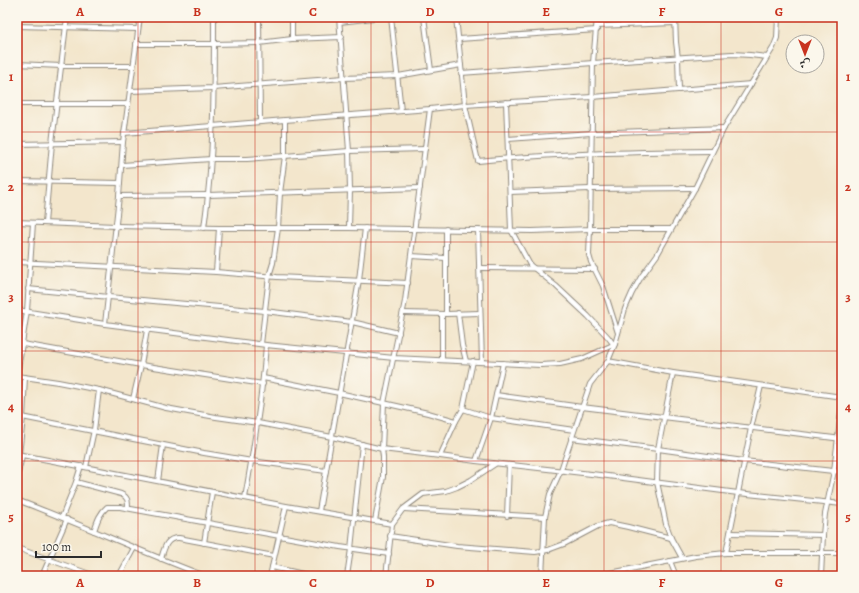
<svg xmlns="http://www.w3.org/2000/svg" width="859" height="593" font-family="Alegreya,Amiri,serif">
<rect width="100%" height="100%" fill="#fbf7ec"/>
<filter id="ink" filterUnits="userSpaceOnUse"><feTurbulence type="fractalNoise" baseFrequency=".025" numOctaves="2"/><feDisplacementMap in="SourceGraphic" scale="8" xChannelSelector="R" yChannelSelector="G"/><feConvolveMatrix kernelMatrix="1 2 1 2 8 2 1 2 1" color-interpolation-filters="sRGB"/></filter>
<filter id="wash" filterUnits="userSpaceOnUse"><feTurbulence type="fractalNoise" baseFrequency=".012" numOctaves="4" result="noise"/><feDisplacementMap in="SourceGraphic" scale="16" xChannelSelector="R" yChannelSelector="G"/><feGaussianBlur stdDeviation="0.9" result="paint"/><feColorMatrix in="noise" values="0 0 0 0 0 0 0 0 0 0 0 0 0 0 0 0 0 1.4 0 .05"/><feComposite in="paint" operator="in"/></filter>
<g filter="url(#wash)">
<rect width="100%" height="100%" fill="#f3e6cc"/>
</g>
<g filter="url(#ink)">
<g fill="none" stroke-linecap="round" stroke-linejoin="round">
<defs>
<g id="minor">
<polyline points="259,17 260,121"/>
<polyline points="292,17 292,39"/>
<polyline points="339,17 349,151 350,190 349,228"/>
<polyline points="391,17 401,111"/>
<polyline points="424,17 431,70"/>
<path d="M 456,17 L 465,105 L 478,161 C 556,153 634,152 712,151"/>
<polyline points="675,17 676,42 678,58 679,90"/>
<polyline points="340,22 382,17"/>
<polyline points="17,26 138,29"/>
<polyline points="597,26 675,23"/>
<polyline points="459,39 597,30"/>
<polyline points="136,44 214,44 259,43 292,39 342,37"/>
<polyline points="17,64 61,66 133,66"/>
<polyline points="461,73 593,63 732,54 750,55 767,57"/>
<polyline points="130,91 213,88 344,78 398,76 461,65"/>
<polyline points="506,102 511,230 530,265 556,286 588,316 608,337 614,345"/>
<polyline points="17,104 128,104"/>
<polyline points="124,133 212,126 285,120 430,109 465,105 592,97 751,84"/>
<polyline points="508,139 591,133 724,128"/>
<polyline points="17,144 123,142"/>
<polyline points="122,165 211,159 247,159 349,151 425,149"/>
<polyline points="17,181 120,183"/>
<polyline points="510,192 590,189 695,188"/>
<polyline points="119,196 208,195 420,188"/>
<polyline points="17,222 116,226 219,228 349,228 532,231 590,229 593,63 597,17"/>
<polyline points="45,223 52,143 67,17"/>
<path d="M 204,228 C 214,158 214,87 214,17"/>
<polyline points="478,230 482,362"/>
<polyline points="411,256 446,258"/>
<polyline points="17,262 216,272 277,277 408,283"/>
<polyline points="479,268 595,269"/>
<polyline points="216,272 219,228"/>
<polyline points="28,289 109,297 265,311 352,322 399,333"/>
<polyline points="17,310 105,324 266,345 394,358 540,365 560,364 582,359 615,344"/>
<polyline points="403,313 446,314 480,313"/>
<polyline points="458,313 462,345 466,361"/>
<polyline points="442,314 442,360"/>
<polyline points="446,314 446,229"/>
<polyline points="105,324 119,196 123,142 140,17"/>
<polyline points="618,333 603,286 591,262 589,255 590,229 671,229"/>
<polyline points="17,343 141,365 263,384"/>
<polyline points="261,344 269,276 273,263 278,228 280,193 285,156 285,120"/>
<polyline points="608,361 673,373 842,397"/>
<polyline points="673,373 658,449 657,482 666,524 671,538 682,558"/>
<polyline points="17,376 58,382 99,390 166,408 216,417 258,423 332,437 382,449 440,456 476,461 600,475 738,493 842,504"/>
<polyline points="17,376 27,311 33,223"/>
<polyline points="263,378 339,393 428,413 456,421"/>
<polyline points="496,395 582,407 842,439"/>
<polyline points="133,399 141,365 147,330"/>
<polyline points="463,409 491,418 574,430"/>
<polyline points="17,416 204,453 252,461 326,471"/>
<polyline points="571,438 658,449 744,461 842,472"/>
<polyline points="17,454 286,506 392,524"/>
<polyline points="19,455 23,417 25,377"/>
<polyline points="440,456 456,421 463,409 473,361"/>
<polyline points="476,461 491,418 503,363"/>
<polyline points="86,467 94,430 99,390"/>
<polyline points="17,477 22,456"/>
<polyline points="158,481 163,445"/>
<path d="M 76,482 L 121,494 C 128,497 128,501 128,508"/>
<path d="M 245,498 C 254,447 262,397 266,345"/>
<path d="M 17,500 C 80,524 142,552 205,576"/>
<polyline points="404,509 545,517"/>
<polyline points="319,511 359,280 365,228"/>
<polyline points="507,516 509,465"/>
<polyline points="62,517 76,482 81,466"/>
<polyline points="375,521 383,477 383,457 382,449 384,403 405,301 430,109"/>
<path d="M 94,531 C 97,522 99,514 107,507 L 120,507 L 340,547 L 389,554"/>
<polyline points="730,533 823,535"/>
<polyline points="390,536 457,546 535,552 548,550 564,544 598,526 609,523 628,527 671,538"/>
<polyline points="204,543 212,492"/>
<polyline points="17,548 95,576"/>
<polyline points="726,553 751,428 761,386"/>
<path d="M 161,559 C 164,549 166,537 179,538 L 274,556"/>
<polyline points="670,561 676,576"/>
<polyline points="272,567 312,576"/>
<polyline points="42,576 67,519"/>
<polyline points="119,576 134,548"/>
<polyline points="270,576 286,506"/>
<polyline points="347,576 351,549 362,444"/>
<polyline points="386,576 392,524 403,509 423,494 446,491 457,487 471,480 495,464"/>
<polyline points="542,576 545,517 550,494 561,470 590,384 608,361 615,344 625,309 632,293 641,277 657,255 695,188 724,128 773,48 777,38 778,17"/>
<polyline points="595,576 696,556 726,553 842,553"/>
<polyline points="821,576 823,535 825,514 834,471 842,403"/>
</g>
</defs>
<use href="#minor" stroke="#8f887c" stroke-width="6"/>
<use href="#minor" stroke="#fff" stroke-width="4"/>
</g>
</g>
<path fill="none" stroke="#c8321e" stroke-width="1" stroke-opacity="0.55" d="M 138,17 L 138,576M 255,17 L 255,576M 371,17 L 371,576M 488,17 L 488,576M 604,17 L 604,576M 721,17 L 721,576M 17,132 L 842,132M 17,242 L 842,242M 17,351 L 842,351M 17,461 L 842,461"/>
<rect width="859" height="593" fill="none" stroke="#fbf7ec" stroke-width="44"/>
<g transform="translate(805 54) rotate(180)"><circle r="19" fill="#fbf7ec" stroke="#a8a59f"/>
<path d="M0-3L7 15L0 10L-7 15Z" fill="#c8321e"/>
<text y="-6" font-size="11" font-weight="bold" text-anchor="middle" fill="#2b2b2b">ش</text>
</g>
<path d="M36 551v6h65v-6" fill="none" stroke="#2b2b2b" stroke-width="2"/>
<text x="42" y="551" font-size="12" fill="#2b2b2b" stroke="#fbf7ec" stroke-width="3" paint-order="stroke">100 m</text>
<rect x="22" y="22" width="815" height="549" fill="none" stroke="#c8321e" stroke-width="1.5"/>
<g font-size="13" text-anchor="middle" font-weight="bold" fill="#c8321e">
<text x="80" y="16">A</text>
<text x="197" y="16">B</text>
<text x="313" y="16">C</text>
<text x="430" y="16">D</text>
<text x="546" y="16">E</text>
<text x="662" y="16">F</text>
<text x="779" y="16">G</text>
<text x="11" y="81">1</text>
<text x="848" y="81">1</text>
<text x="11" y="191">2</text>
<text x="848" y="191">2</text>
<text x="11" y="301">3</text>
<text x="848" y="301">3</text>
<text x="11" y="411">4</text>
<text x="848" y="411">4</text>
<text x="11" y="521">5</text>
<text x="848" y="521">5</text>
<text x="80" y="587">A</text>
<text x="197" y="587">B</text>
<text x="313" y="587">C</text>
<text x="430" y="587">D</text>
<text x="546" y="587">E</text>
<text x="662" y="587">F</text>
<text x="779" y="587">G</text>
</g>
</svg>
